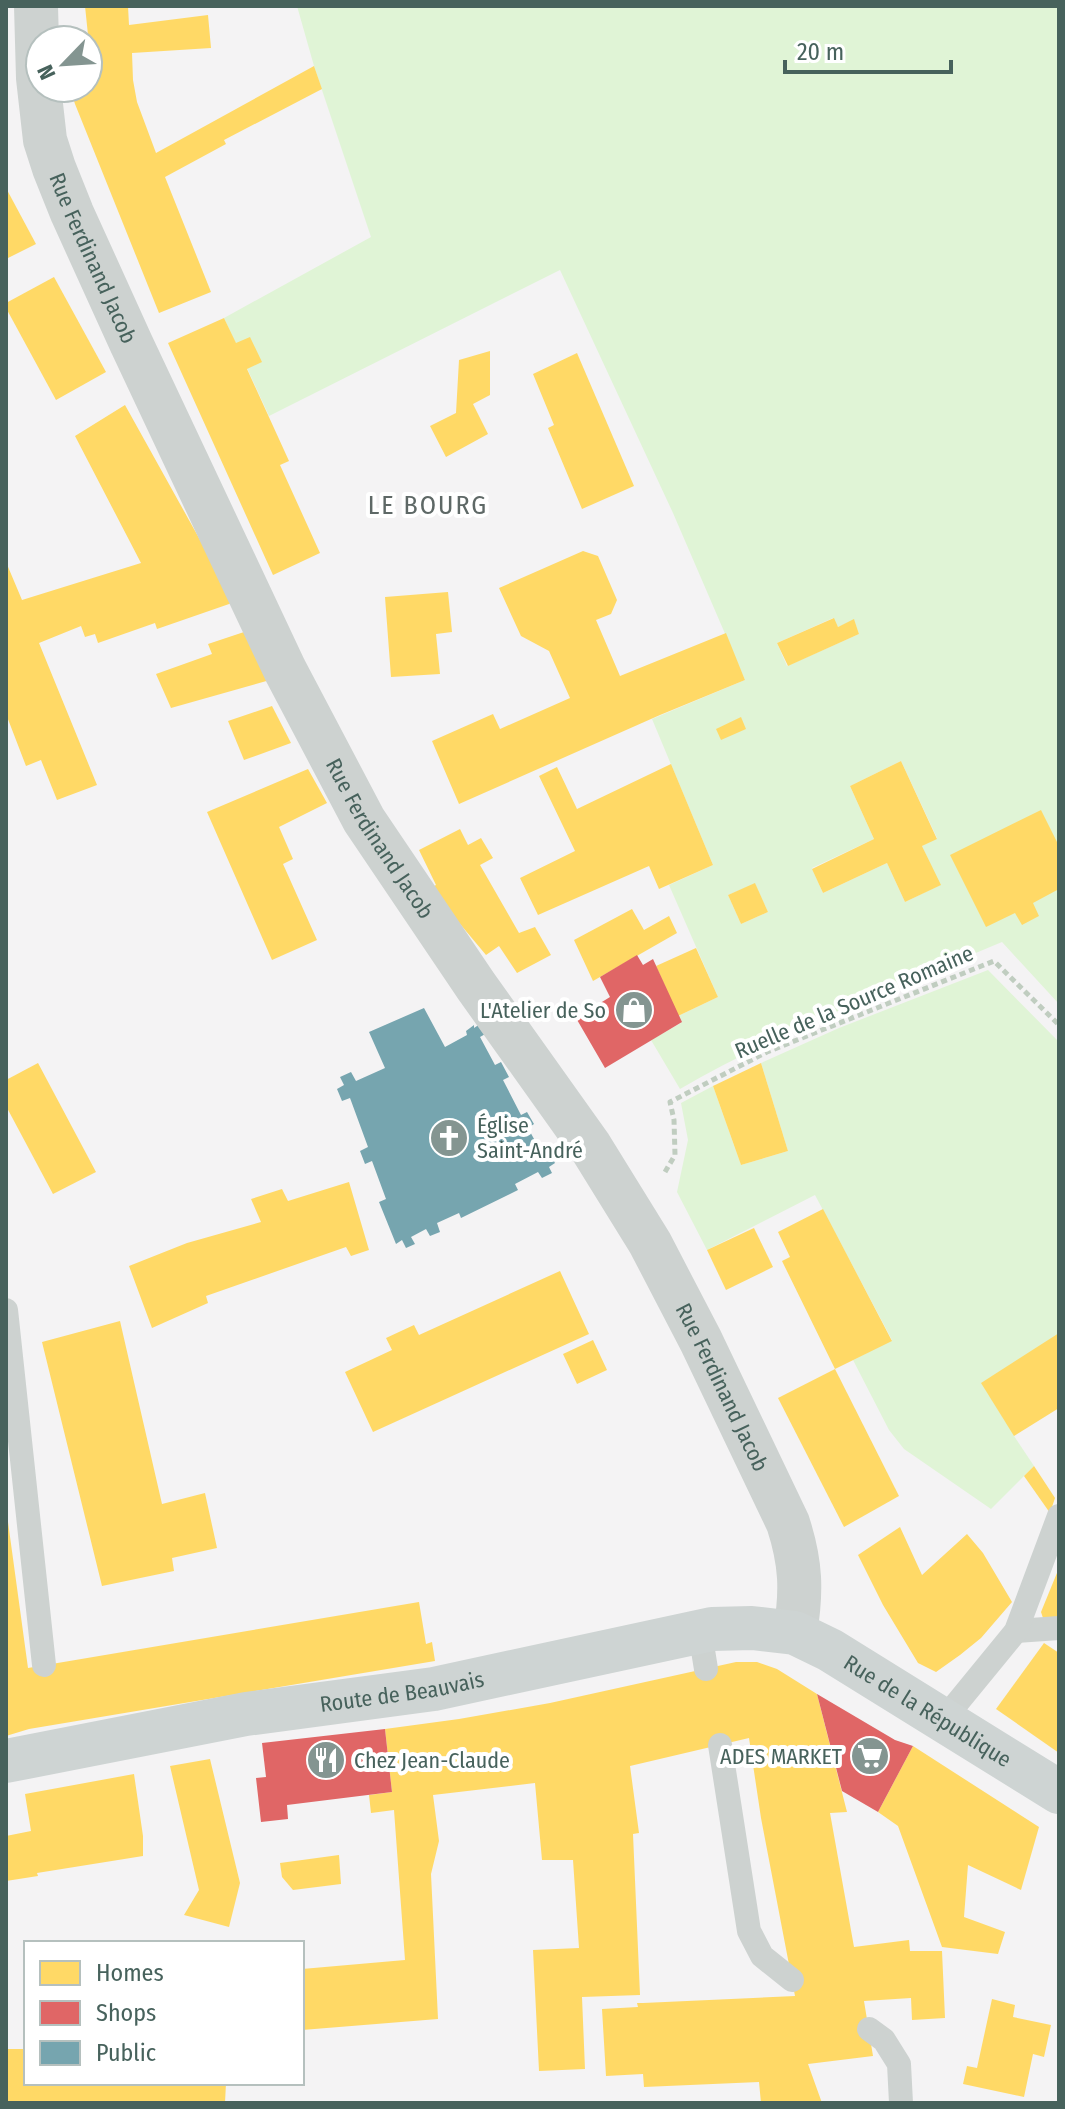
<svg xmlns="http://www.w3.org/2000/svg" width="1065" height="2109" font-family="'Fira Sans Condensed',sans-serif">
<rect width="100%" height="100%" fill="#f4f3f4"/>
<g fill="#e0f4d6" fill-rule="evenodd">
<path d="M 297,6 L 1059,6 L 1059,1004 L 1002,942 C 894,988 782,1030 680,1089 L 651,1040 L 681,1023 L 678,1016 L 718,997 L 669,885 L 713,865 L 652,719 L 745,680 L 673,513 L 560,270 L 269,416 L 224,318 L 371,237 L 314,66 ZM 833,618 L 838,627 L 854,620 L 859,634 L 787,666 L 777,643 ZM 901,761 L 937,838 L 922,846 L 940,885 L 905,902 L 887,863 L 823,893 L 812,868 L 874,839 L 850,786 ZM 755,884 L 768,912 L 741,924 L 728,895 Z"/>
<polygon points="988,970 1059,1042 1059,1333 1014,1436 1034,1466 991,1509 904,1449 889,1430 853,1360 892,1340 815,1195 707,1250 677,1192 688,1140 681,1103 713,1086 741,1165 788,1151 761,1063 839,1028"/>
</g>
<g fill="#ffd966">
<polygon points="85,6 128,6 129,25 208,15 211,48 132,53 133,80 137,102 156,153 314,66 322,89 224,140 226,144 165,177 211,292 159,313 75,104 70,88 88,88 88,40 67,40 67,37 88,35"/>
<polygon points="6,188 36,244 6,259"/>
<polygon points="54,277 106,372 56,400 6,308 6,303"/>
<polygon points="224,318 236,343 250,337 262,362 247,369 289,461 280,465 320,553 273,575 168,343"/>
<polygon points="490,351 490,395 473,404 488,434 446,457 430,426 456,413 459,360"/>
<polygon points="577,353 634,486 582,509 548,428 554,425 533,374"/>
<polygon points="125,405 219,574 232,603 157,629 155,623 98,643 95,634 85,637 81,626 39,643 97,785 57,800 41,760 26,766 6,714 6,562 22,600 141,563 75,436"/>
<polygon points="583,551 598,556 617,600 611,614 596,620 620,676 726,633 745,680 660,715 459,804 432,741 493,714 500,729 570,698 549,651 521,636 499,588"/>
<polygon points="448,592 452,632 436,634 440,674 391,677 385,597"/>
<polygon points="834,618 838,627 854,619 859,634 788,666 777,643"/>
<polygon points="247,631 270,680 171,708 156,674 212,654 208,644"/>
<polygon points="272,706 291,743 244,760 228,721"/>
<polygon points="741,717 746,729 721,740 716,729"/>
<polygon points="901,761 937,839 922,846 941,885 905,902 887,863 823,893 812,869 874,839 850,786"/>
<polygon points="671,764 713,865 659,889 649,866 538,915 520,878 575,851 539,776 557,767 577,809"/>
<polygon points="308,769 327,803 279,827 293,859 283,864 317,940 272,960 207,812"/>
<polygon points="1041,810 1059,846 1059,889 1033,903 1039,916 1022,925 1015,913 986,927 950,855"/>
<polygon points="460,829 468,845 481,838 493,858 480,865 519,933 535,927 551,955 517,973 499,946 486,955 430,888 436,885 419,850"/>
<polygon points="755,883 768,912 741,924 728,895"/>
<polygon points="632,909 644,930 669,916 677,933 593,981 574,940"/>
<polygon points="696,948 718,997 678,1016 656,966"/>
<polygon points="38,1063 96,1172 53,1194 6,1106 6,1080"/>
<polygon points="761,1063 788,1151 741,1165 713,1086"/>
<polygon points="349,1182 369,1250 351,1256 346,1247 206,1296 208,1303 152,1328 129,1266 187,1243 261,1222 251,1199 282,1189 288,1201"/>
<polygon points="823,1209 892,1341 835,1369 782,1261 790,1257 778,1232"/>
<polygon points="754,1228 773,1267 726,1290 707,1250"/>
<polygon points="560,1271 589,1334 373,1432 345,1372 392,1350 386,1338 414,1325 419,1335"/>
<polygon points="120,1321 162,1504 205,1493 217,1548 172,1558 174,1571 102,1586 42,1342"/>
<polygon points="1059,1333 1059,1408 1014,1436 981,1383"/>
<polygon points="593,1340 607,1370 577,1384 563,1354"/>
<polygon points="835,1369 899,1496 844,1527 778,1398"/>
<polygon points="1034,1466 1055,1498 1050,1513 1024,1476"/>
<polygon points="6,1522 8,1522 28,1668 419,1602 426,1644 432,1642 435,1661 29,1729 6,1736"/>
<polygon points="900,1527 922,1575 967,1534 983,1553 1012,1602 981,1638 960,1655 936,1672 918,1663 883,1605 858,1555"/>
<polygon points="1059,1568 1059,1618 1043,1618 1041,1612"/>
<polygon points="1044,1643 1059,1653 1059,1753 996,1709"/>
<polygon points="736,1662 757,1662 777,1669 817,1694 847,1812 830,1813 854,1947 909,1940 910,1951 942,1951 945,2018 912,2020 911,1998 864,2001 873,2056 808,2064 822,2103 761,2103 759,2082 644,2087 643,2074 606,2076 602,2009 638,2007 637,2003 643,2003 795,1996 761,1818 749,1738 630,1766 639,1833 633,1834 640,1995 582,1997 585,2069 539,2071 533,1950 579,1948 573,1860 542,1860 535,1783 433,1795 439,1841 431,1874 438,2019 302,2030 302,1969 405,1960 394,1810 371,1813 369,1795 392,1792 385,1729 459,1719 550,1703"/>
<polygon points="913,1746 1039,1827 1021,1890 968,1865 964,1917 1005,1932 998,1954 942,1947 898,1826 878,1812"/>
<polygon points="210,1759 240,1883 229,1927 184,1915 199,1890 170,1766"/>
<polygon points="134,1774 143,1836 143,1856 37,1873 38,1876 6,1881 6,1836 31,1831 25,1794"/>
<polygon points="339,1855 341,1884 293,1890 282,1877 280,1863"/>
<polygon points="992,1999 1015,2005 1013,2017 1051,2025 1044,2057 1033,2054 1024,2097 963,2084 967,2066 977,2068"/>
<polygon points="6,2049 26,2049 26,2083 226,2083 225,2103 6,2103"/>
</g>
<g fill="#e06666">
<polygon points="637,955 643,965 653,959 682,1022 605,1068 576,1018 610,997 600,977"/>
<polygon points="817,1694 895,1740 913,1746 878,1812 842,1791"/>
<polygon points="385,1729 392,1792 287,1805 288,1819 261,1822 256,1778 266,1777 262,1743"/>
</g>
<polygon fill="#76a5af" points="424,1008 445,1047 467,1035 466,1031 474,1025 474,1028 480,1024 487,1033 480,1037 495,1065 501,1062 509,1077 503,1080 521,1115 527,1112 534,1124 528,1128 545,1159 551,1156 555,1163 549,1167 552,1173 542,1178 538,1172 515,1184 518,1190 461,1218 459,1213 437,1223 440,1232 430,1236 426,1229 411,1237 415,1244 406,1248 402,1240 396,1244 379,1202 386,1199 372,1161 365,1164 360,1151 368,1147 350,1098 342,1101 337,1089 344,1085 340,1077 351,1072 356,1081 385,1068 369,1032"/>
<g fill="none" stroke-linecap="round" stroke-linejoin="round">
<polyline stroke="#c0cdc0" stroke-width="5" stroke-dasharray="6 4" stroke-linecap="butt" points="665,1172 675,1155 674,1120 670,1102 767,1052 994,961 1059,1025"/>
<g stroke="#cdd2d0" stroke-width="24">
<polyline points="6,1310 44,1665"/>
<polyline points="1016,1631 1059,1628"/>
<polyline points="700,1632 706,1669"/>
<polyline points="944,1719 1016,1631 1059,1516"/>
<polyline points="720,1745 749,1931 762,1956 792,1980"/>
<polyline points="869,2029 884,2040 899,2064 901,2103"/>
</g>
<path stroke="#cdd2d0" stroke-width="44" id="s1" d="M 36,6 L 38,78 L 45,140 L 54,168 L 72,213 L 131,343 L 285,670 L 364,820 L 476,986 L 590,1146 L 650,1243 L 701,1341 L 788,1523 C 801,1563 802,1591 795,1633"/>
<path stroke="#ced4d3" stroke-width="44" id="s2" d="M 6,1761 L 246,1714 L 434,1689 L 712,1629 L 752,1628 L 795,1633 L 830,1650 L 1059,1792"/>
</g>
<defs>
<symbol id="shop-disc" viewBox="-11 -11 22 22"><circle r="9.5" fill="#849591" stroke="#fff"/><path d="M-5-2.5h2.3a2.7 3.5 0 0 1 5.4 0H5L5.5 6h-11ZM-1.5-2.5h3a1.5 2.3 0 0 0-3 0Z" fill="#fff"/></symbol>
<symbol id="church-disc" viewBox="-11 -11 22 22"><circle r="9.5" fill="#849591" stroke="#fff"/><path d="M-1.2-6h2.4v3.5h3.3v2.4h-3.3V6h-2.4V-.1h-3.3v-2.4h3.3Z" fill="#fff"/></symbol>
<symbol id="supermarket-disc" viewBox="-11 -11 22 22"><circle r="9.5" fill="#849591" stroke="#fff"/><path d="M-6-5.5h2.5l.6 2H6L4.5 2H-2.5L-4.4-4H-6ZM-1.5 3.2a1.3 1.3 0 1 0 .1 0ZM3 3.2a1.3 1.3 0 1 0 .1 0Z" fill="#fff"/></symbol>
<symbol id="restaurant-disc" viewBox="-11 -11 22 22"><circle r="9.5" fill="#849591" stroke="#fff"/><path d="M-5-6h1v4h1v-4h1v4h1v-4h1v5L-1.5 .5V6h-2V.5L-5-1ZM5-6V6H3V1.5H1.5Q1.5-4 5-6Z" fill="#fff"/></symbol>
</defs>
<g fill-rule="evenodd">
<use href="#shop-disc" x="612" y="988" width="44" height="44"/>
<use href="#church-disc" x="427" y="1116" width="44" height="44"/>
<use href="#supermarket-disc" x="848" y="1734" width="44" height="44"/>
<use href="#restaurant-disc" x="304" y="1738" width="44" height="44"/>
</g>
<g text-anchor="middle" dominant-baseline="central" stroke-width="8" stroke-linejoin="round" paint-order="stroke">
<g font-size="22" fill="#47625c" stroke="#fff">
<text stroke="none"><textPath href="#s1" startOffset="262">Rue Ferdinand Jacob</textPath></text>
<text stroke="none"><textPath href="#s1" startOffset="910">Rue Ferdinand Jacob</textPath></text>
<text transform="translate(854 1002) rotate(-23)">Ruelle de la Source Romaine</text>
<text stroke="none"><textPath href="#s1" startOffset="1558">Rue Ferdinand Jacob</textPath></text>
<text stroke="none"><textPath href="#s2" startOffset="402">Route de Beauvais</textPath></text>
<text stroke="none"><textPath href="#s2" startOffset="956">Rue de la République</textPath></text>
</g>
<g font-size="22" fill="#47625c" stroke="#fff" text-anchor="end">
<text x="606" y="1010">L'Atelier de So</text>
<text x="477" y="1125" text-anchor="start">Église<tspan x="477" dy="25">Saint-André</tspan></text>
<text x="842" y="1756">ADES MARKET</text>
<text x="354" y="1760" text-anchor="start">Chez Jean-Claude</text>
</g>
<g font-size="26" letter-spacing="2" fill="#5e6866" stroke="#fff">
<text x="428" y="505">LE BOURG</text>
</g>
</g>
<rect width="1065" height="2109" fill="none" stroke="#47625c" stroke-width="16"/>
<rect x="24" y="1941" width="280" height="144" fill="#ffffff" stroke="#b5c0be" stroke-width="2"/>
<rect x="40" y="1961" width="40" height="24" fill="#ffd966" stroke="#b5c0be" stroke-width="2"/>
<text x="96" y="1981" font-size="24" fill="#47625c">Homes</text>
<rect x="40" y="2001" width="40" height="24" fill="#e06666" stroke="#b5c0be" stroke-width="2"/>
<text x="96" y="2021" font-size="24" fill="#47625c">Shops</text>
<rect x="40" y="2041" width="40" height="24" fill="#76a5af" stroke="#b5c0be" stroke-width="2"/>
<text x="96" y="2061" font-size="24" fill="#47625c">Public</text>
<g transform="translate(64 64) rotate(245)"><circle r="38" fill="#ffffff" stroke="#b5c0be" stroke-width="2"/>
<path d="M0-6L14 30L0 20L-14 30Z" fill="#849591"/>
<text y="-12" font-size="22" font-weight="bold" text-anchor="middle" fill="#47625c">N</text>
</g>
<path d="M785 60v12h166v-12" fill="none" stroke="#47625c" stroke-width="4"/>
<text x="797" y="60" font-size="24" fill="#47625c" stroke="#ffffff" stroke-width="6" paint-order="stroke">20 m</text>
</svg>
